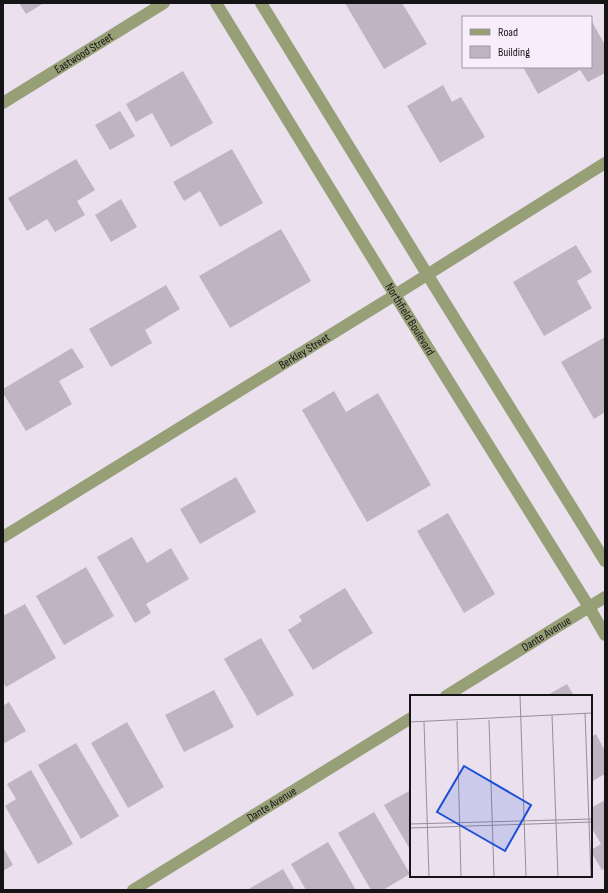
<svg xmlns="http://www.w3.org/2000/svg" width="608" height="893" font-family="'Sofia Sans Condensed',sans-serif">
<rect width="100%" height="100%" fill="#ebe0ee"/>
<g fill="#bfb5c2">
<polygon points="19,3 44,3 26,14"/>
<polygon points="345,3 402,3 427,44 384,69"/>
<polygon points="591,20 605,45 605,73 588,82 580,70 538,94 523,67 591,67"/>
<polygon points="183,71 213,123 171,147 152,113 136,122 126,104"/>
<polygon points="443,85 452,102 461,97 485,137 440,163 407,106"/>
<polygon points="120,111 135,136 110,150 95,125"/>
<polygon points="232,149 263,203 220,227 200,191 184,201 173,182"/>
<polygon points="76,159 95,190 77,201 85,215 55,232 47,219 27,231 8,198"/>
<polygon points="121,199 137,227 111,242 95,215"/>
<polygon points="281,229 311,281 230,328 199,276"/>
<polygon points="576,245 592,272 577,281 592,308 544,336 513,282"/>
<polygon points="166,285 180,309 145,330 152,343 111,367 89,329"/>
<polygon points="605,337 605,412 594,419 561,362"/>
<polygon points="72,348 84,367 59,381 72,404 26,431 3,393 3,389"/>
<polygon points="334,391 346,412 378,393 431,485 367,522 302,410"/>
<polygon points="236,477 256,512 200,544 180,509"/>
<polygon points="448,513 495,594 464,613 417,531"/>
<polygon points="132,537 147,563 171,548 189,579 146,604 151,613 135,623 97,557"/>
<polygon points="86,567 114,616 64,645 36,596"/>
<polygon points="345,588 373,633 313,670 288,630 302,621 299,616"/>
<polygon points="25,604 56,658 6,687 3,682 3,616"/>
<polygon points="261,638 294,695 257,716 224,659"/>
<polygon points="567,684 574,696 546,696"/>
<polygon points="214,690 234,727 184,752 165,715"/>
<polygon points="9,702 26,731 3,744 3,706"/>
<polygon points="127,722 164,787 128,808 91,743"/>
<polygon points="596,734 605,751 605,774 591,782 591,737"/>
<polygon points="76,743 119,816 81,839 38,765"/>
<polygon points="31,770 73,844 38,864 5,806 16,799 7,784"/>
<polygon points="411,790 411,851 384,805"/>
<polygon points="605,800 605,868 602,870 591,852 591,850 601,844 591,827 591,808"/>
<polygon points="374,812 410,874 383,890 371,890 338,833"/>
<polygon points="328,842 356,890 306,890 291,864"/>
<polygon points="3,847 13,865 3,871"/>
<polygon points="283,869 295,890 247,890"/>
</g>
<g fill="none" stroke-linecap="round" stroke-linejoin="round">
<g stroke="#979f77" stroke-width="12">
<path id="s1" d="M 216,3 L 395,295 L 589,607 L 605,635"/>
<polyline points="261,3 427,274 605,561"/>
<path id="s2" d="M 3,103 L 164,3"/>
<path id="s3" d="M 3,537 L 395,295 L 605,163"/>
<path id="s4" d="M 446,696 L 605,597"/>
<path id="s5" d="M 133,890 L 411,718"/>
</g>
</g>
<g text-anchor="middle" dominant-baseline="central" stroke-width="3" stroke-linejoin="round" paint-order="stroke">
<g font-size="12" fill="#171418" stroke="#f8eefb">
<text stroke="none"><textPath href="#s2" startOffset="95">Eastwood Street</textPath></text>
<text stroke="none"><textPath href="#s1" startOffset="371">Northfield Boulevard</textPath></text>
<text stroke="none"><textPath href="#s3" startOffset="354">Berkley Street</textPath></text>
<text stroke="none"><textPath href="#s4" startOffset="118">Dante Avenue</textPath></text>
<text stroke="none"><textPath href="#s5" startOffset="163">Dante Avenue</textPath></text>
</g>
</g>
<g transform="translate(410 695)">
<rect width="182" height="182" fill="#ebe0ee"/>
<path fill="none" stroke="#968e98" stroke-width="1" d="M 110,0 L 116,182M 175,18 L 181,182M 142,20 L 148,182M 79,25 L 84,182M 47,26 L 51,182M 0,27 L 182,18M 14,27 L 19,182M 0,129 L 182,124M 0,133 L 182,127"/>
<path fill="#1d4ed8" fill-opacity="0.15" stroke="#1d4ed8" stroke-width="2" d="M 54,71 L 121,110 L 95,156 L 27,117 Z"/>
<rect width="182" height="182" fill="none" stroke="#171418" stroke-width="2"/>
</g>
<rect width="608" height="893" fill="none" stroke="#171418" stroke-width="8"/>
<rect x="462" y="16" width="130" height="52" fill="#f8eefb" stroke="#9e97a0"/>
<rect x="470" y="29" width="20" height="6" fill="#979f77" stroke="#9e97a0"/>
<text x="498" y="36" font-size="12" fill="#171418">Road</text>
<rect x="470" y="46" width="20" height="12" fill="#bfb5c2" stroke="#9e97a0"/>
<text x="498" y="56" font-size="12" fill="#171418">Building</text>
</svg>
